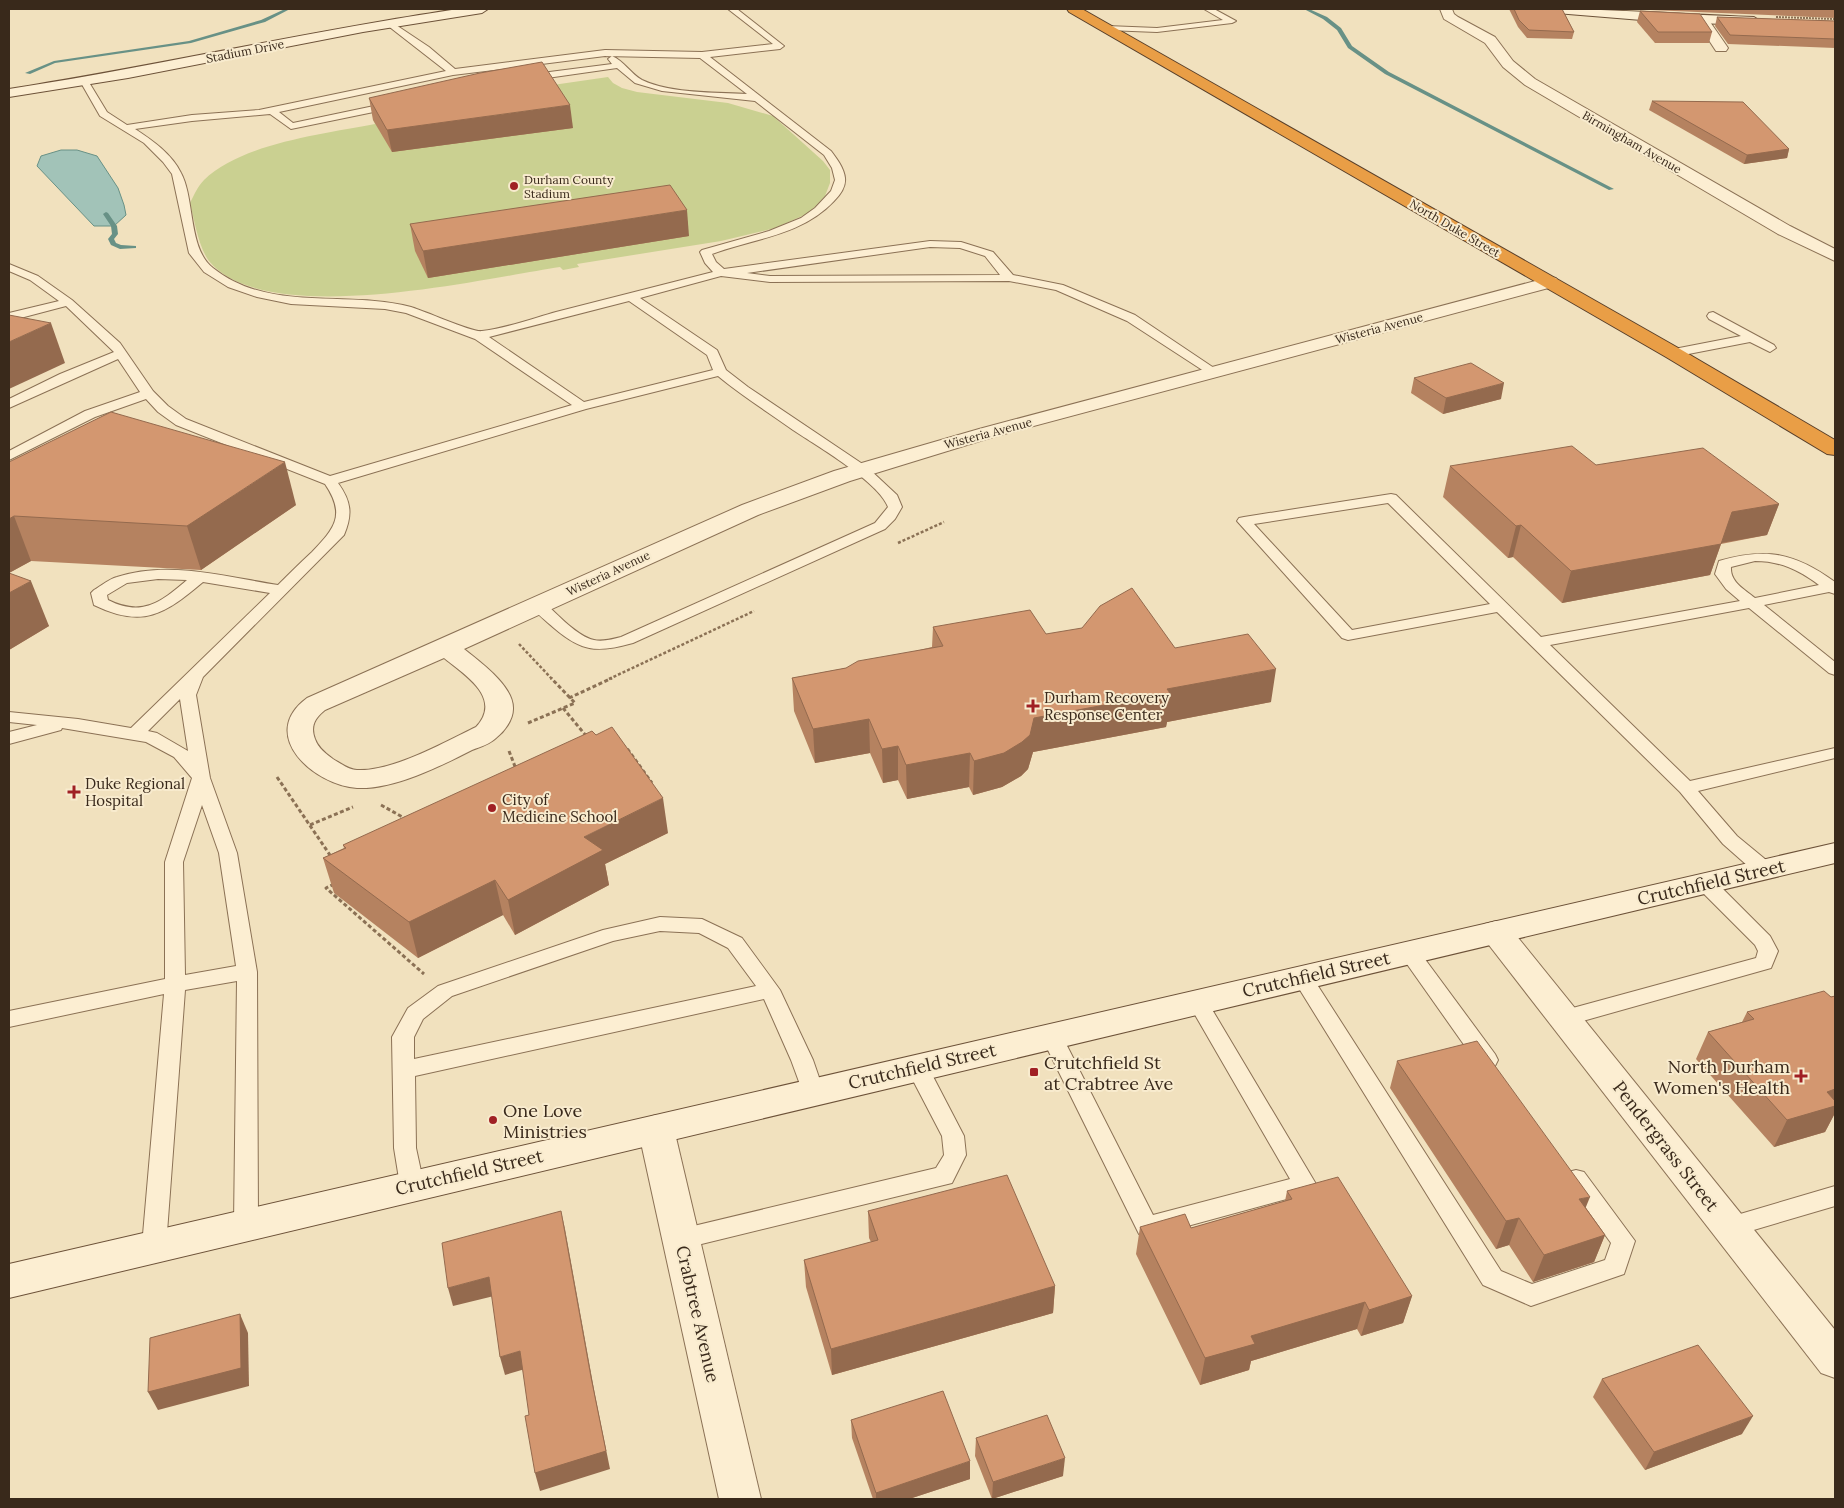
<svg xmlns="http://www.w3.org/2000/svg" width="1844" height="1508" font-family="Lora,serif">
<rect width="100%" height="100%" fill="#f1e1be"/>
<path fill="#cad091" d="M 608,77 L 613,83 L 622,88 L 637,92 L 728,103 L 773,116 L 823,161 L 830,170 L 830,183 L 825,196 L 809,213 L 775,228 L 721,241 L 577,264 L 579,267 L 563,270 L 560,267 C 480,279 266,330 209,261 C 199,248 194,219 190,203 C 194,195 198,186 204,180 C 242,143 324,134 375,124 L 373,120 L 483,95 Z"/>
<polygon fill="#a2c3b8" stroke="#689186" points="61,150 77,150 97,156 118,188 124,205 126,215 114,226 94,226 37,166 41,156"/>
<g fill="none" stroke-linecap="round" stroke-linejoin="round">
<g fill="#689186" fill-rule="evenodd">
<polygon points="285,9 290,9 265,22 191,43 55,63 30,74 25,73 54,61 189,41 261,20"/>
<polygon points="1304,9 1309,9 1327,17 1341,28 1352,46 1389,72 1614,189 1609,190 1385,74 1348,48 1337,30 1323,19"/>
<polygon points="106,212 108,213 117,226 118,234 114,239 116,243 121,245 136,246 136,248 120,249 111,245 108,239 112,234 111,226 103,214"/>
</g>
<defs>
<g id="lane">
<path d="M 728,9 L 737,9 L 784,46 L 780,49 L 710,57 L 831,151 C 837,159 844,168 845,178 C 846,187 840,195 834,201 C 801,236 755,238 712,254 L 716,262 L 724,269 L 930,241 L 961,242 L 993,252 L 1013,275 L 1063,285 L 1135,315 L 1220,372 L 1218,375 L 1210,375 L 1127,321 L 1056,290 L 1009,281 L 770,282 L 721,276 L 640,298 L 717,350 L 726,370 L 748,387 L 867,467 L 897,495 L 902,507 L 895,519 L 885,529 L 633,643 C 597,653 582,652 554,628 C 546,621 537,614 531,606 L 533,603 L 545,603 C 557,614 578,637 594,640 C 603,642 613,639 621,637 L 875,523 L 888,507 C 879,482 817,446 793,430 C 768,412 742,396 718,376 L 586,409 L 338,483 C 351,501 353,514 344,535 L 203,677 L 196,695 L 210,778 L 237,853 L 257,972 L 258,1224 L 254,1231 L 246,1234 L 238,1231 L 234,1224 L 237,981 L 185,990 L 166,1246 L 162,1253 L 154,1256 L 146,1253 L 142,1246 L 164,994 L 9,1027 L 9,1011 L 165,979 L 165,862 L 192,778 L 174,757 L 146,742 L 62,728 L 61,730 L 9,744 L 9,732 L 37,725 L 9,722 L 9,712 L 78,719 L 131,728 L 270,593 L 203,582 C 165,614 143,629 94,605 L 91,593 L 94,590 C 101,586 109,579 117,577 C 169,560 226,577 278,585 C 289,574 300,563 312,552 C 335,528 346,515 325,484 L 176,425 L 158,412 L 146,399 L 95,417 L 9,460 L 9,451 L 85,411 L 140,392 L 118,359 L 9,408 L 9,399 L 60,374 L 114,352 L 66,306 L 9,321 L 9,313 L 59,301 L 30,280 L 9,271 L 9,264 L 38,276 L 72,300 L 120,343 L 153,391 L 168,406 L 186,419 L 330,476 L 572,405 L 475,339 L 406,313 L 385,309 L 291,304 L 257,297 L 228,287 L 204,272 L 189,253 L 172,174 L 163,162 L 144,143 L 100,116 L 80,81 L 81,79 L 87,79 L 107,112 L 127,125 L 192,115 L 259,110 L 446,71 L 387,25 L 386,23 L 390,21 L 429,47 L 455,69 L 605,50 L 702,52 L 773,44 ZM 605,56 L 700,58 L 747,94 C 715,92 671,94 642,80 C 631,74 624,61 612,56 L 608,59 L 612,64 L 526,75 L 522,78 L 526,81 L 617,68 L 635,83 L 662,91 L 755,101 L 824,155 L 832,168 L 835,180 L 831,191 L 815,208 L 801,218 L 769,231 L 702,250 L 700,252 L 705,263 L 713,272 C 661,285 608,299 556,312 C 531,319 507,328 482,331 C 473,333 425,311 411,307 C 347,290 269,313 213,268 C 188,249 195,199 181,173 C 172,154 152,140 135,129 L 192,121 L 270,114 L 291,129 L 393,108 L 398,105 L 393,102 L 293,123 L 279,112 L 453,75 ZM 930,247 L 960,248 L 985,256 L 1000,275 L 770,276 L 747,273 ZM 629,301 L 707,355 L 713,370 L 584,402 L 489,337 ZM 158,579 L 187,580 C 160,603 142,617 108,600 L 107,595 L 127,583 ZM 180,699 L 188,751 L 157,733 L 148,731 ZM 202,805 L 219,853 L 236,966 L 185,975 L 183,862 Z"/>
<polygon points="1204,9 1214,9 1236,21 1232,23 1157,32 1107,30 1103,28 1107,26 1157,28 1223,20"/>
<polygon points="1713,312 1774,345 1776,348 1770,352 1750,342 1673,357 1669,356 1667,353 1669,350 1741,336 1709,319 1707,316 1709,313"/>
<path d="M 1391,494 L 1396,495 L 1541,637 L 1740,601 L 1726,589 L 1715,574 L 1719,561 C 1767,547 1795,553 1835,582 L 1835,594 L 1829,592 L 1764,605 L 1835,662 L 1835,675 L 1829,673 L 1749,608 L 1550,645 L 1690,781 L 1835,748 L 1835,758 L 1698,791 L 1737,836 L 1771,864 L 1773,869 L 1771,874 L 1764,875 L 1757,874 L 1723,844 L 1680,792 L 1497,612 L 1348,640 L 1342,638 L 1237,521 L 1239,518 L 1244,517 ZM 1388,503 L 1490,604 L 1352,630 L 1254,524 ZM 1755,561 C 1780,561 1799,570 1819,585 L 1755,598 C 1744,589 1730,582 1731,567 Z"/>
<polygon points="1705,876 1712,878 1770,936 1778,951 1771,968 1565,1026 1558,1024 1555,1018 1558,1012 1756,958 1758,951 1755,945 1698,888 1695,883 1698,878"/>
<path d="M 660,917 L 702,919 L 742,938 L 780,990 L 813,1060 L 824,1092 L 821,1098 L 813,1101 L 805,1098 L 791,1060 L 764,999 L 415,1076 L 416,1148 L 424,1185 L 420,1192 L 412,1195 L 404,1192 L 400,1185 L 394,1148 L 392,1037 L 408,1008 L 438,986 L 603,930 ZM 660,931 L 699,933 L 728,948 L 756,986 L 414,1059 L 414,1037 L 423,1019 L 452,996 L 613,941 Z"/>
<polygon points="1409,945 1416,947 1495,1054 1498,1060 1495,1066 1487,1068 1479,1066 1402,957 1399,952 1402,947"/>
<polygon points="1302,970 1309,972 1501,1271 1532,1284 1605,1260 1611,1243 1565,1179 1568,1172 1576,1170 1584,1172 1635,1241 1624,1274 1531,1306 1483,1285 1295,982 1292,977 1295,972"/>
<polygon points="1197,993 1204,996 1316,1184 1313,1191 1305,1194 1147,1237 1139,1234 1041,1036 1045,1030 1052,1028 1059,1030 1153,1215 1290,1179 1187,1001 1190,996"/>
<polygon points="917,1059 925,1061 964,1136 966,1155 952,1183 681,1249 673,1246 669,1239 673,1232 681,1229 936,1168 944,1155 942,1136 906,1067 909,1061"/>
<polygon points="1835,1186 1835,1206 1730,1237 1722,1234 1718,1227 1722,1220 1730,1217"/>
</g>
<g id="street">
<polygon points="1440,9 1452,9 1454,14 1458,17 1495,37 1513,61 1535,79 1790,226 1835,249 1835,261 1778,234 1525,85 1503,67 1485,43 1444,19"/>
<polygon points="1701,15 1706,16 1726,45 1728,48 1726,51 1716,51 1695,19"/>
<path d="M 1550,277 L 1556,278 L 1559,282 L 1556,286 L 993,437 L 850,481 L 758,515 L 464,649 C 480,662 514,686 513,709 C 513,720 504,732 496,738 C 490,744 480,747 472,750 C 441,766 393,790 357,788 C 314,785 257,735 307,698 L 742,505 L 834,471 L 979,429 ZM 444,658 C 465,675 503,698 476,727 C 445,742 392,772 357,770 C 349,770 340,763 333,759 C 326,754 318,748 315,739 C 310,726 315,718 325,710 Z"/>
<polygon points="1496,921 1507,924 1835,1330 1835,1378 1821,1373 1485,940 1480,932 1485,924"/>
<polygon points="656,1115 668,1119 674,1129 761,1499 719,1499 638,1129 644,1119"/>
</g>
<g id="secondary">
<path d="M 458,9 L 488,9 L 482,13 L 363,32 L 128,78 L 9,97 L 9,89 C 159,66 307,31 458,9 Z"/>
<path d="M 1550,9 C 1618,9 1686,15 1754,17 L 1760,21 L 1754,25 L 1666,22 L 1556,13 L 1552,12 Z"/>
<polygon points="1835,843 1835,863 9,1298 9,1264"/>
</g>
<polygon id="highway" points="1067,9 1082,9 1680,349 1835,440 1835,455 1827,454 1666,357 1069,12"/>
</defs>
<use href="#lane" stroke="#8b7155" stroke-width="2"/>
<use href="#street" stroke="#8b7155" stroke-width="2"/>
<use href="#secondary" stroke="#6d5239" stroke-width="2"/>
<use href="#highway" stroke="#583f2a" stroke-width="2"/>
<polyline stroke="#8b7155" stroke-width="2" stroke-dasharray="2 1" stroke-linecap="butt" points="1776,17 1835,19"/>
<g stroke="#8b7155" stroke-width="2.5" stroke-dasharray="3 2" stroke-linecap="butt">
<polyline points="898,543 944,522"/>
<polyline points="519,644 552,679"/>
<polyline points="609,679 754,611"/>
</g>
<g stroke="#8b7155" stroke-width="3" stroke-dasharray="4 2.5" stroke-linecap="butt">
<polyline points="569,698 612,678"/>
<polyline points="563,708 587,737"/>
<polyline points="528,723 575,703 551,678"/>
<polyline points="622,748 626,747 652,783"/>
<polyline points="509,751 516,769"/>
<polyline points="277,777 332,858"/>
<polyline points="381,805 406,819"/>
<polyline points="310,825 353,807"/>
<polyline points="334,884 326,888 424,974"/>
</g>
<use href="#lane" fill="#fceed2" fill-rule="evenodd"/>
<use href="#street" fill="#fceed2" fill-rule="evenodd"/>
<use href="#secondary" fill="#fceed2" fill-rule="evenodd"/>
<use href="#highway" fill="#e99e46" fill-rule="evenodd"/>
</g>
<g fill="#b58260">
<polygon points="1509,9 1562,9 1574,32 1572,39 1527,38 1518,27"/>
<polygon points="1627,9 1835,9 1835,18"/>
<polygon points="1640,11 1712,32 1709,43 1655,43 1637,22"/>
<polygon points="1717,17 1835,21 1835,48 1728,44 1715,26"/>
<polygon points="369,98 573,128 392,152 373,120"/>
<polygon points="1652,101 1789,149 1787,158 1744,164 1649,110"/>
<polygon points="410,224 689,236 428,278 415,251"/>
<polygon points="1414,378 1501,399 1443,414 1411,393"/>
<polygon points="9,462 296,505 201,570 31,561 9,573 49,626 9,650"/>
<polygon points="1596,465 1779,504 1767,535 1721,544 1710,575 1562,603 1513,557 1508,558 1443,497 1450,466"/>
<polygon points="933,627 1046,634 1175,648 1271,702 1167,722 1166,727 1033,752 1028,769 1021,776 1002,787 973,795 969,787 907,799 898,780 883,783 870,753 815,763 794,711 792,678 846,668 932,647"/>
<polygon points="668,833 605,864 609,885 515,935 503,915 418,958 334,893 323,858 344,848 343,845"/>
<polygon points="1835,996 1835,1113 1825,1132 1774,1147 1696,1059 1708,1032 1742,1022 1747,1012"/>
<polygon points="1397,1061 1586,1208 1605,1235 1594,1262 1533,1282 1509,1245 1496,1249 1390,1088"/>
<polygon points="1287,1191 1412,1296 1403,1323 1361,1336 1357,1329 1251,1361 1249,1370 1200,1385 1136,1254 1140,1227 1191,1228 1285,1201"/>
<polygon points="868,1211 1055,1286 1053,1313 832,1375 806,1287 804,1260 871,1242 869,1238"/>
<polygon points="1602,1379 1742,1434 1645,1470 1593,1397"/>
<polygon points="851,1420 970,1479 909,1499 873,1499 852,1438"/>
<polygon points="976,1438 1063,1476 992,1499 975,1456"/>
</g>
<g fill="#946a4e">
<polygon points="570,105 573,128 392,152 387,130"/>
<polygon points="1789,149 1787,158 1744,164 1747,155"/>
<polygon points="687,210 689,236 428,278 423,251"/>
<polygon points="51,323 65,363 9,389 9,342"/>
<polygon points="1504,383 1501,399 1443,414 1446,398"/>
<polygon points="285,462 296,505 201,570 187,526"/>
<polygon points="1779,504 1767,535 1721,543 1732,512"/>
<polygon points="14,516 31,561 9,573 9,519"/>
<polygon points="1521,525 1513,557 1508,558 1516,526"/>
<polygon points="1721,544 1710,575 1562,603 1571,571"/>
<polygon points="31,581 49,626 9,650 9,593"/>
<polygon points="1276,669 1271,702 1167,722 1166,727 1033,752 1028,769 1021,776 1002,787 973,795 974,761 1034,718 1167,689"/>
<polygon points="869,719 870,753 815,763 813,729"/>
<polygon points="898,746 898,780 883,783 882,749"/>
<polygon points="970,753 969,787 907,799 906,765"/>
<polygon points="663,798 668,833 605,864 609,885 515,935 508,900 584,837"/>
<polygon points="495,880 503,915 418,958 409,922"/>
<polygon points="1835,1089 1835,1113 1825,1132 1774,1147 1787,1120 1827,1092"/>
<polygon points="1590,1197 1579,1224 1579,1199"/>
<polygon points="561,1211 565,1229 595,1395 610,1469 540,1491 535,1473 591,1377"/>
<polygon points="1519,1218 1509,1245 1496,1249 1506,1221"/>
<polygon points="1605,1235 1594,1262 1533,1282 1544,1255"/>
<polygon points="489,1277 494,1296 453,1306 448,1288"/>
<polygon points="1055,1286 1053,1313 832,1375 831,1349"/>
<polygon points="1412,1296 1403,1323 1361,1336 1369,1310"/>
<polygon points="1365,1302 1357,1329 1251,1361 1249,1370 1200,1385 1205,1358 1251,1336"/>
<polygon points="240,1314 248,1333 249,1386 158,1410 148,1392"/>
<polygon points="520,1351 525,1369 505,1375 500,1357"/>
<polygon points="1753,1416 1742,1434 1645,1470 1654,1452"/>
<polygon points="1065,1458 1063,1476 992,1499 993,1482"/>
<polygon points="970,1461 970,1479 909,1499 876,1499 876,1493"/>
</g>
<g fill="#d39770" stroke="#946a4e">
<polygon points="1514,9 1562,9 1574,32 1529,30 1519,20"/>
<polygon points="1640,11 1700,14 1712,32 1658,32"/>
<polygon points="1717,17 1835,21 1835,39 1730,35"/>
<polygon points="542,62 570,105 387,130 369,98 480,73"/>
<polygon points="1652,101 1743,102 1789,149 1747,155"/>
<polygon points="670,185 687,210 423,251 410,224"/>
<polygon points="9,315 51,323 9,342"/>
<polygon points="1471,363 1504,383 1446,398 1414,378"/>
<polygon points="111,412 285,462 187,526 14,516 9,519 9,462"/>
<polygon points="1572,446 1596,465 1703,448 1779,504 1732,512 1721,544 1571,571 1521,525 1516,526 1450,466"/>
<polygon points="9,573 31,581 9,593"/>
<polygon points="1132,588 1175,648 1248,634 1276,669 1167,689 1170,693 1034,718 1030,735 1022,742 1004,753 974,761 970,753 906,765 898,746 882,749 869,719 813,729 792,678 846,668 858,661 943,646 933,627 1030,610 1046,634 1082,628 1100,606"/>
<polygon points="612,727 663,798 584,837 603,850 508,900 495,880 409,922 323,858 346,848 343,845 592,731 596,735"/>
<polygon points="1824,991 1831,997 1835,996 1835,1089 1827,1092 1835,1101 1835,1106 1787,1120 1708,1032 1754,1019 1747,1012"/>
<polygon points="1477,1041 1590,1197 1579,1199 1605,1235 1544,1255 1519,1218 1506,1221 1397,1061"/>
<polygon points="1007,1175 1055,1286 831,1349 804,1260 878,1240 868,1211"/>
<polygon points="1338,1177 1412,1296 1369,1310 1365,1302 1251,1336 1255,1344 1205,1358 1140,1227 1185,1214 1191,1228 1292,1199 1287,1191"/>
<polygon points="561,1211 591,1377 606,1451 535,1473 525,1416 529,1415 520,1351 500,1357 489,1277 448,1288 442,1243"/>
<polygon points="240,1314 241,1368 148,1392 150,1338"/>
<polygon points="1698,1345 1753,1416 1654,1452 1602,1379"/>
<polygon points="943,1391 970,1461 876,1493 851,1420"/>
<polygon points="1047,1415 1065,1458 993,1482 976,1438"/>
</g>
<g fill="#a02024" stroke="#f8ebce" stroke-width="2">
<circle cx="514" cy="186" r="5"/>
<path d="M1030.5 698.5h5v5h5v5h-5v5h-5v-5h-5v-5h5z"/>
<path d="M71.5 784.5h5v5h5v5h-5v5h-5v-5h-5v-5h5z"/>
<circle cx="492" cy="808" r="5"/>
<rect x="1029" y="1067" width="10" height="10" rx="2.5"/>
<path d="M1798.5 1068.5h5v5h5v5h-5v5h-5v-5h-5v-5h5z"/>
<circle cx="493" cy="1120" r="5"/>
</g>
<g text-anchor="middle" dominant-baseline="central" stroke-width="4" stroke-linejoin="round" paint-order="stroke">
<g font-size="12" fill="#39291b" stroke="#f8ebce">
<text transform="translate(245 51) rotate(-11)">Stadium Drive</text>
<text transform="translate(1632 142) rotate(30)">Birmingham Avenue</text>
<text transform="translate(1455 228) rotate(30)">North Duke Street</text>
<text transform="translate(1379 328) rotate(-15)">Wisteria Avenue</text>
<text transform="translate(988 433) rotate(-15)">Wisteria Avenue</text>
<text transform="translate(608 573) rotate(-25)">Wisteria Avenue</text>
</g>
<g font-size="12" fill="#39291b" stroke="#f8ebce" text-anchor="start">
<text x="524" y="179">Durham County<tspan x="524" dy="14">Stadium</tspan></text>
</g>
<g font-size="15" fill="#39291b" stroke="#f8ebce" text-anchor="start">
<text x="1044" y="697">Durham Recovery<tspan x="1044" dy="17">Response Center</tspan></text>
<text x="85" y="783">Duke Regional<tspan x="85" dy="17">Hospital</tspan></text>
<text x="502" y="799">City of<tspan x="502" dy="17">Medicine School</tspan></text>
</g>
<g font-size="18" fill="#39291b" stroke="#f8ebce">
<text transform="translate(1711 882) rotate(-13)">Crutchfield Street</text>
<text transform="translate(1316 974) rotate(-13)">Crutchfield Street</text>
<text transform="translate(922 1066) rotate(-13)">Crutchfield Street</text>
<text transform="translate(1666 1146) rotate(52)">Pendergrass Street</text>
<text transform="translate(469 1172) rotate(-13)">Crutchfield Street</text>
<text transform="translate(698 1314) rotate(77)">Crabtree Avenue</text>
</g>
<g font-size="18" fill="#39291b" stroke="#f8ebce" text-anchor="start">
<text x="1044" y="1062">Crutchfield St<tspan x="1044" dy="21">at Crabtree Ave</tspan></text>
<text x="1790" y="1066" text-anchor="end">North Durham<tspan x="1790" dy="21">Women's Health</tspan></text>
<text x="503" y="1110">One Love<tspan x="503" dy="21">Ministries</tspan></text>
</g>
</g>
<rect width="1844" height="1508" fill="none" stroke="#39291b" stroke-width="20"/>
</svg>
